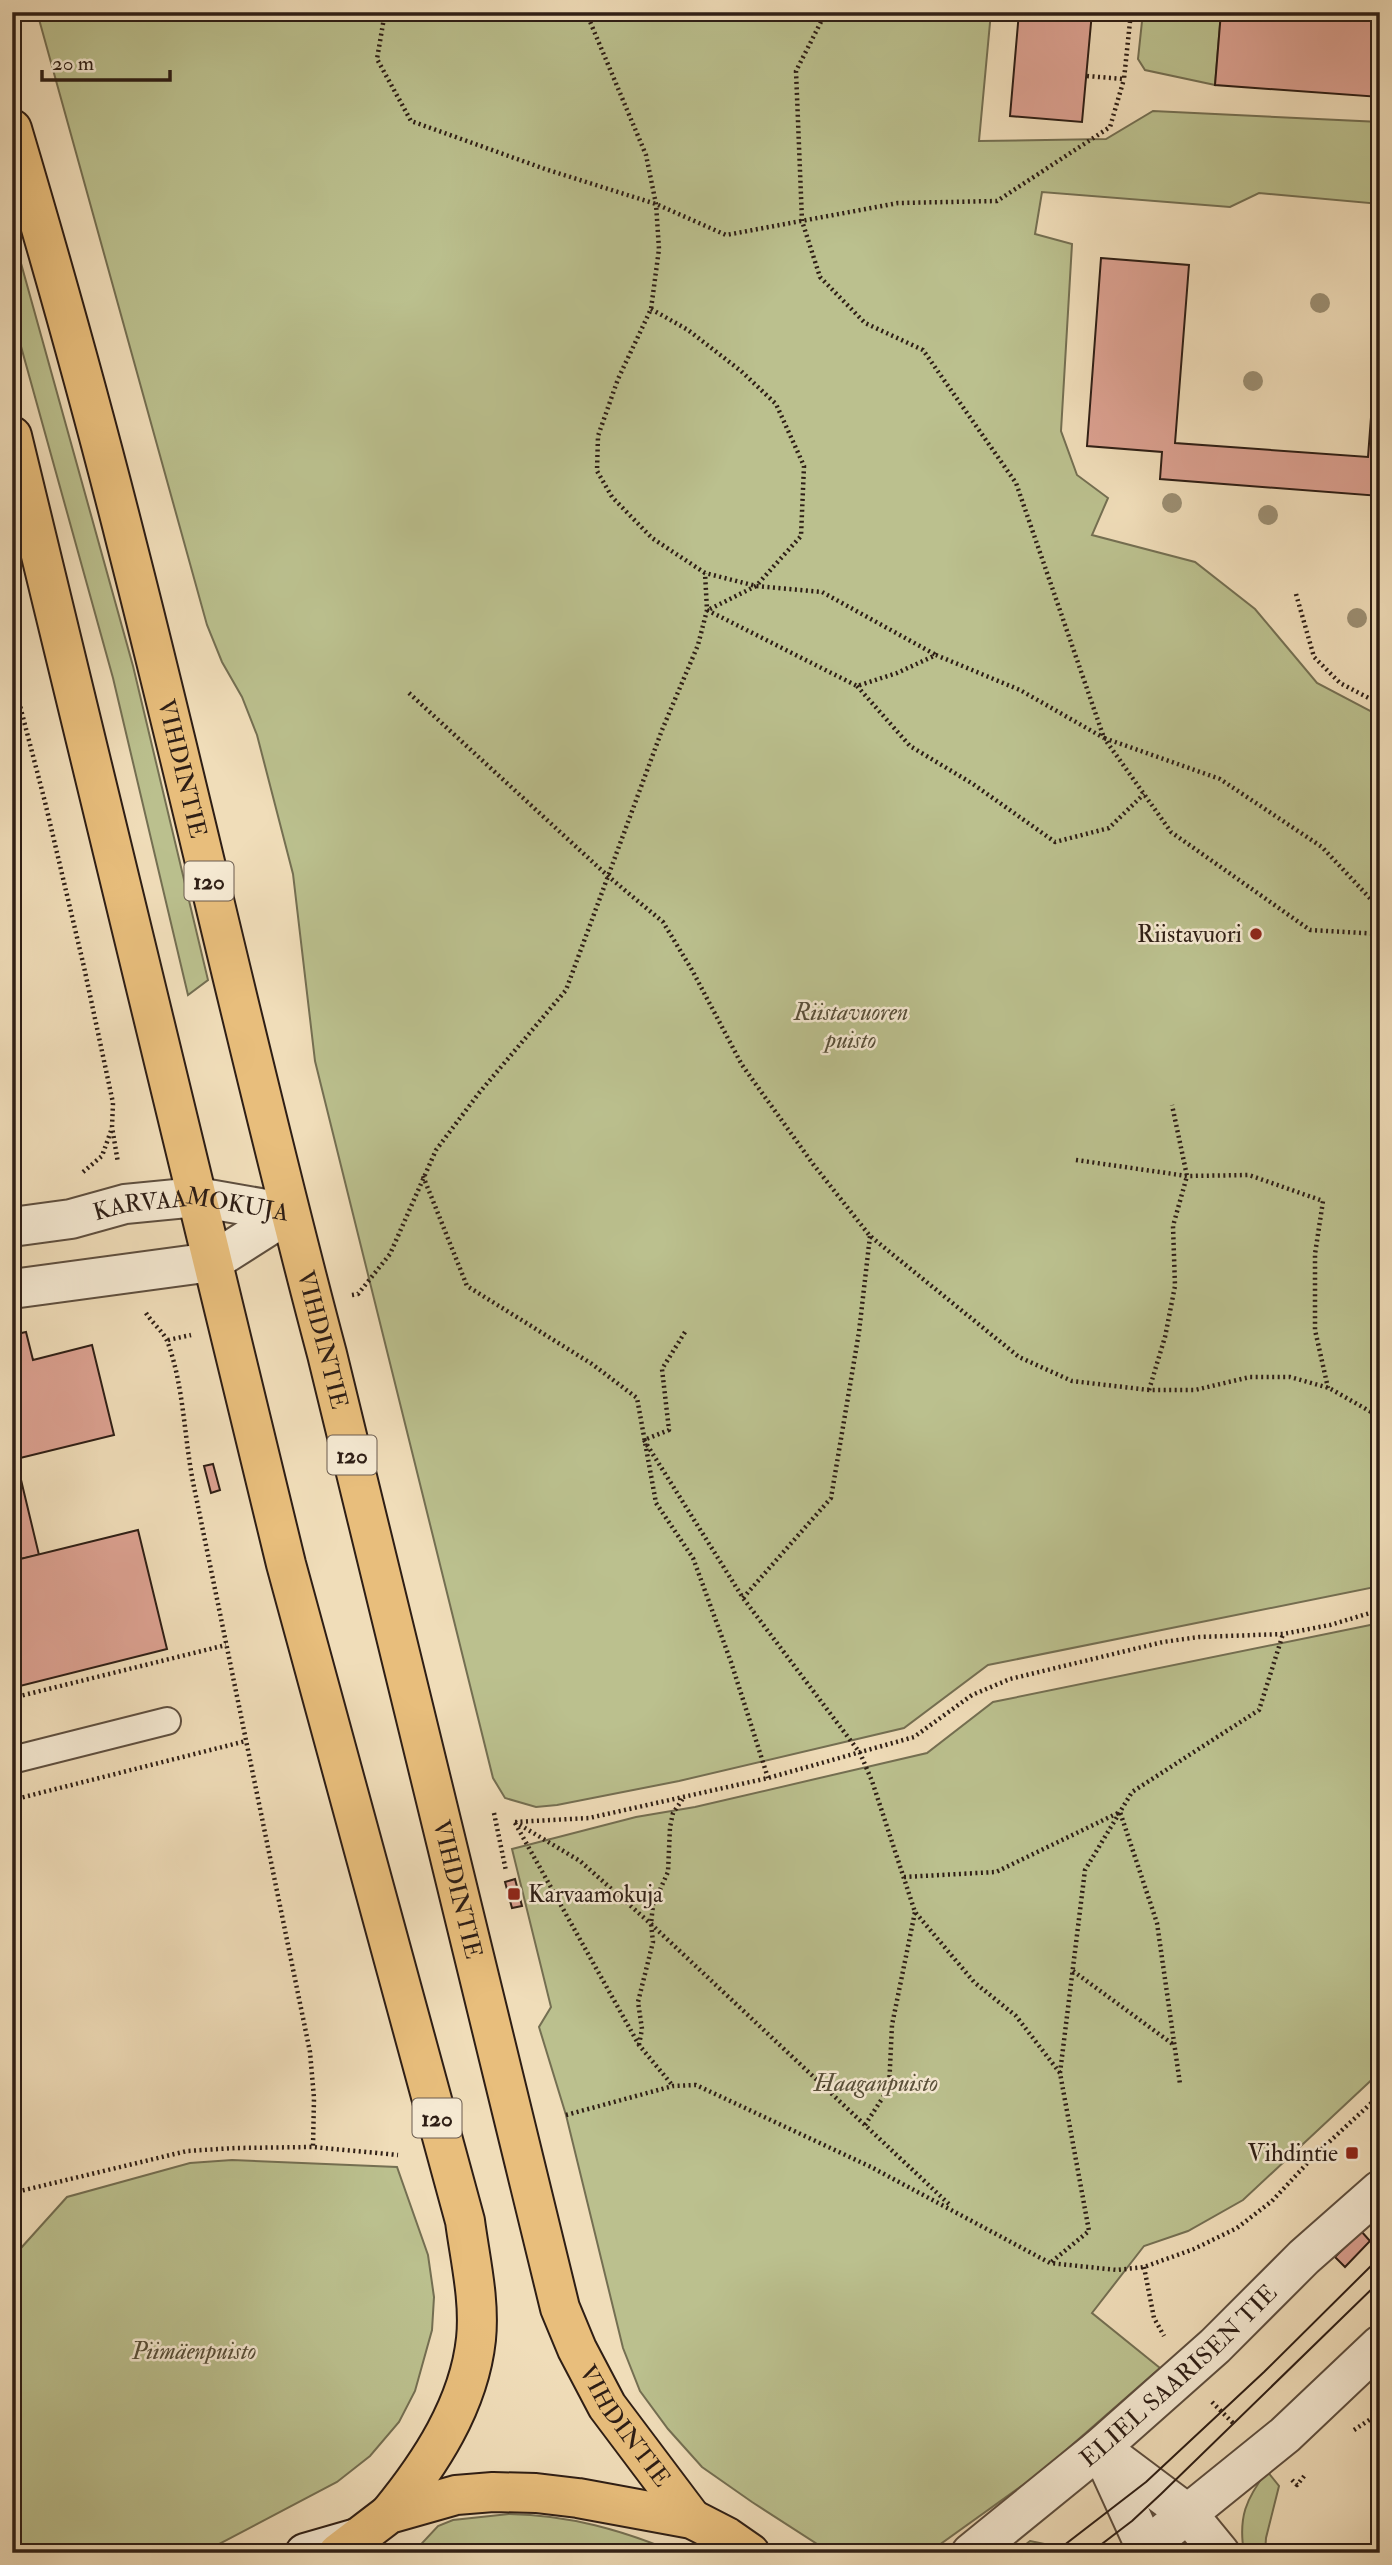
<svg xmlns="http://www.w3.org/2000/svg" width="1392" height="2565" font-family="'IM FELL Double Pica',serif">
<rect width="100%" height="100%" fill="#f0ddb9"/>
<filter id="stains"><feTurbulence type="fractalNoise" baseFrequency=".00286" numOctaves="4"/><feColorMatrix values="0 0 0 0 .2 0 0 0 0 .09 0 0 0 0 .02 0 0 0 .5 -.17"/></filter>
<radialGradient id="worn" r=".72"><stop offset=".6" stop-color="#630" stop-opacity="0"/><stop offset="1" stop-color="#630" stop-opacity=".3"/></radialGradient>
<g fill="#bbc08e" stroke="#746f52" stroke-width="2">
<polygon points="37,12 991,12 979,141 1106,139 1153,111 1380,122 1380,204 1259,193 1230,207 1042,192 1035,234 1072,244 1061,431 1077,475 1108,498 1092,535 1195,562 1255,609 1317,683 1380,716 1380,1586 988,1665 904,1728 679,1781 557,1805 536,1807 505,1798 493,1778 315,1061 293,874 257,735 242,697 222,662 207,625"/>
<polygon points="1143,12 1221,12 1215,85 1145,70 1138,59"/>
<polygon points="12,231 133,666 208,980 188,995 113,678 12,314"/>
<polygon points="1380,1623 1380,2072 1243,2200 1188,2231 1144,2246 1092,2313 1160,2368 1041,2472 928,2553 831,2553 752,2502 702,2467 668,2429 640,2391 623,2348 566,2115 539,2027 551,2007 512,1849 636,1817 695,1807 927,1753 993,1702"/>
<polygon points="232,2160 397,2167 428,2255 434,2297 432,2330 415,2391 399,2422 370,2456 337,2482 202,2553 12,2553 12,2258 67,2197 190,2163"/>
<path d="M 1267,2471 L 1279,2486 L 1266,2538 L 1265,2553 L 1244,2553 C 1238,2517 1246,2499 1267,2471 Z"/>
<path d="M 509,2514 C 569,2515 622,2530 677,2553 L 413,2553 L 438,2526 L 453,2520 Z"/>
<polygon points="1030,2541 1088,2553 1015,2553"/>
</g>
<g fill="#dca191" stroke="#2e1e15" stroke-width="2">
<polygon points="1019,12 1092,12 1082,122 1010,116"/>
<polygon points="1221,12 1294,12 1380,18 1380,97 1215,85"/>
<polygon points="1101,258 1189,265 1175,443 1368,457 1380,298 1380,496 1160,479 1162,452 1087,446"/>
<polygon points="26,1332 33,1360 92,1345 114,1435 16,1459 39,1555 12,1561 12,1335"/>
<polygon points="213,1464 220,1490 211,1493 204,1466"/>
<polygon points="138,1530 167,1649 12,1688 12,1561"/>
<polygon points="515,1879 522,1906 512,1908 505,1882"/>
<polygon points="1361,2231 1370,2241 1345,2267 1335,2257"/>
</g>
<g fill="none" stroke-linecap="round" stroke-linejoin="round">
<defs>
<polyline id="service" points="12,1760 167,1721"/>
<g id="minor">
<path id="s1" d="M 12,1227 L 71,1219 L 125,1204 L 197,1197 L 289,1213"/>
<polyline points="12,1289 212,1262 289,1213"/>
<polyline points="1100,2448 1188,2514 1220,2553"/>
<polyline points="1101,2450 1148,2553"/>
</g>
<g id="tertiary">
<path id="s2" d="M 971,2553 L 1100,2448 L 1215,2346 L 1304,2257 L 1380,2190"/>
<polyline points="1139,2553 1285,2435 1380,2345"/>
</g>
<polyline id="secondary" points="305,2553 357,2538"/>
<g id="primary">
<path id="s3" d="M 12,129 C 53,267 92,406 127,545 C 196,814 255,1085 327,1354 L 560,2308 L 577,2349 L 607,2406 L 692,2519"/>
<path d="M 12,436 L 286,1564 L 465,2221 C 470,2259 480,2300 476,2339 C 469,2405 430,2464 389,2514"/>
<polyline points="338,2553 389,2514 456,2495 493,2492 536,2493 578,2498 692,2519 727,2537 750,2553"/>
</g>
</defs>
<use href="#service" stroke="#5e4e3e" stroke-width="30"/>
<use href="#minor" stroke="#5e4e3e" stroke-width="42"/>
<use href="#tertiary" stroke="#5e4e3e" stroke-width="42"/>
<use href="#secondary" stroke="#2e1e15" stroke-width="42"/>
<use href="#primary" stroke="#2e1e15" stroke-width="42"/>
<g stroke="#2e1e15" stroke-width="4.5" stroke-dasharray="2 3.5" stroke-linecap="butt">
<polyline points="385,12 377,59 411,121 545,169 656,204 726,235 898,203 997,201 1110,127 1124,79"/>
<polyline points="586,12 646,155 656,204 659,249 651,309 618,379 598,436 597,471 612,497 652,538 705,573 756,586 822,592 936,655"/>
<polyline points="826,12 796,71 802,221 820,277 865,323 923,350 1016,483 1104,738 1220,779 1322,847 1380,909"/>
<polyline points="1087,76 1124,79 1131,12"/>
<polyline points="651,309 688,330 741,371 776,404 804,466 801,536 756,586 708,610"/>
<polyline points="1296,594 1314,657 1340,683 1380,704"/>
<polyline points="707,610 857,686 897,673 936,655 1020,690 1104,738 1171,832 1310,930 1380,934"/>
<polyline points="12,675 45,802 84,967 113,1103 112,1127 118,1163"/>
<polyline points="857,686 910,746 973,784 1055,842 1109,828 1144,794"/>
<polyline points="409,693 609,877 663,922 692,970 742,1065 813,1164 870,1236 1019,1357 1072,1381 1149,1390 1195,1390 1250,1377 1290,1377 1329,1388 1380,1417"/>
<polyline points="1076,1160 1187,1176 1249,1175 1323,1201 1315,1254 1315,1330 1328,1388"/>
<polyline points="83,1172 102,1156 112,1128"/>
<polyline points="423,1176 467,1286 592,1364 637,1398 656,1503 693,1558 731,1662 768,1778"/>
<polyline points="352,1295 358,1294 390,1254 436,1150 479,1093 566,990 662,730 698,645 707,610 705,573"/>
<path d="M 146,1313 C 152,1323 164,1332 168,1343 C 184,1388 184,1436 193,1482 L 310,2052 L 314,2098 L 313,2147"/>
<polyline points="685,1332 662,1369 669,1430 644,1440 743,1598 860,1753 872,1781 915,1912 974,1982 1016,2016 1060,2073 1089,2231 1050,2263"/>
<polyline points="168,1340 191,1335"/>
<polyline points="1149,1390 1165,1337 1175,1286 1173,1226 1187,1176 1172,1105"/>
<polyline points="743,1598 831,1498 859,1332 870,1236"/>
<polyline points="12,1698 226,1645"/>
<polyline points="12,1800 246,1741"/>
<polyline points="494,1813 506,1871"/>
<polyline points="515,1822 589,1818 768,1778 914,1737 972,1695 1010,1679 1163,1642 1199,1637 1283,1634 1330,1625 1380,1610"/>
<polyline points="515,1822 580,1861 651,1924 951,2206"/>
<polyline points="515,1823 639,2045 673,2086"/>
<polyline points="904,1877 996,1872 1120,1812 1157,1923 1180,2084"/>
<polyline points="1073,1971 1174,2045"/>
<polyline points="639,2045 642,2029 638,2002 653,1942 651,1924 653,1905 668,1872 670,1827 673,1813 684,1797"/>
<polyline points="1060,2073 1085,1870 1132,1792 1259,1710 1283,1634"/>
<polyline points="566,2115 673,2086 696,2085 871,2167 1050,2263 1117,2270 1144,2267 1194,2249 1237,2228 1272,2201 1315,2155 1380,2095"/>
<polyline points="865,2125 889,2088 892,2025 915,1912"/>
<polyline points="12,2193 187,2151 235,2148 313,2147 398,2155"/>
<polyline points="1144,2267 1154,2318 1164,2336"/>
<polyline points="1212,2402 1233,2423"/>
<polyline points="1354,2430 1380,2413"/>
<polyline points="1292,2480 1297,2485 1305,2475"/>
</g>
<use href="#service" stroke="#f5e9d2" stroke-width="26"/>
<use href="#minor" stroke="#f5e9d2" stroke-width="38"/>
<use href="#tertiary" stroke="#f5e9d2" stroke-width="38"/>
<use href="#secondary" stroke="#f5e9d2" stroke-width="38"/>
<use href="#primary" stroke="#e8be7c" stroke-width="38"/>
<g stroke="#2e1e15" stroke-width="2">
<polyline points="1054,2553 1146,2482 1264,2372 1380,2257"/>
<polyline points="1090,2553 1132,2521 1161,2494 1380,2281"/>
</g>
</g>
<g fill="#9c8f73">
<circle cx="1320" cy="303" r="10"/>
<circle cx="1253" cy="381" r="10"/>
<circle cx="1172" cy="503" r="10"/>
<circle cx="1268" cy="515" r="10"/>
<circle cx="1357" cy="618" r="10"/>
</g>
<g fill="#8f2418" stroke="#f5e9d2" stroke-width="2.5">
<circle cx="1256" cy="934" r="7"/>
<rect x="507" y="1887" width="14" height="14" rx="3.5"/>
<rect x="1345" y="2146" width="14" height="14" rx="3.5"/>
</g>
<g text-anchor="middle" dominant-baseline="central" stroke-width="5" stroke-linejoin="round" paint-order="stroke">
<g fill="#f5e9d2" stroke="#6a5b4e" stroke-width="2">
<rect x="184.5" y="861.5" width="49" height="39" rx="5"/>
<rect x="327.5" y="1435.5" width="49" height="39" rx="5"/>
<rect x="412.5" y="2098.5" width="49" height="39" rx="5"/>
</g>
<g font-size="23" font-weight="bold" fill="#2e1e15">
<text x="209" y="881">120</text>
<text x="352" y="1455">120</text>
<text x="437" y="2118">120</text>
</g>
<g font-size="24" fill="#2e1e15" stroke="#f5e9d2">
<text stroke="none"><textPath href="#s3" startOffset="662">VIHDINTIE</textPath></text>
<text stroke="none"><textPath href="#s1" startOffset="182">KARVAAMOKUJA</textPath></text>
<text stroke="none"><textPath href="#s3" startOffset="1250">VIHDINTIE</textPath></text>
<text stroke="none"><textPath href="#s3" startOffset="1816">VIHDINTIE</textPath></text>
<text stroke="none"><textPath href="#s2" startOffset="273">ELIEL SAARISEN TIE</textPath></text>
<text stroke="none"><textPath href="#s3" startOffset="2382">VIHDINTIE</textPath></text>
</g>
<g font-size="24" fill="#2e1e15" stroke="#f5e9d2" text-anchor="end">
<text x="1242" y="934">Riistavuori</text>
<text x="528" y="1894" text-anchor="start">Karvaamokuja</text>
<text x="1338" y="2153">Vihdintie</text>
</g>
<g font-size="24" font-style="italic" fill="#584f39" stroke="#f5e9d2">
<text x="851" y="1012">Riistavuoren<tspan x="851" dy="28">puisto</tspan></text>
<text x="876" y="2083">Haaganpuisto</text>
<text x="194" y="2351">Piimäenpuisto</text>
</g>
</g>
<rect width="1392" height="2565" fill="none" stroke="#f0ddb9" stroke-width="42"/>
<rect x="14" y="14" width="1364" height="2537" fill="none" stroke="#2e1e15" stroke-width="3.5"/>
<rect x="21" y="21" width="1350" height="2523" fill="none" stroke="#2e1e15" stroke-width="2"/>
<path d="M42 70v10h128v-10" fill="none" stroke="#2e1e15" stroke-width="3.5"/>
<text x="52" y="70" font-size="21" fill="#2e1e15" stroke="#f5e9d2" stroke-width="5" paint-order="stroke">20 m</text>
<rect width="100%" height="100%" filter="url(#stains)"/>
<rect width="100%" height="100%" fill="url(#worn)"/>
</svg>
